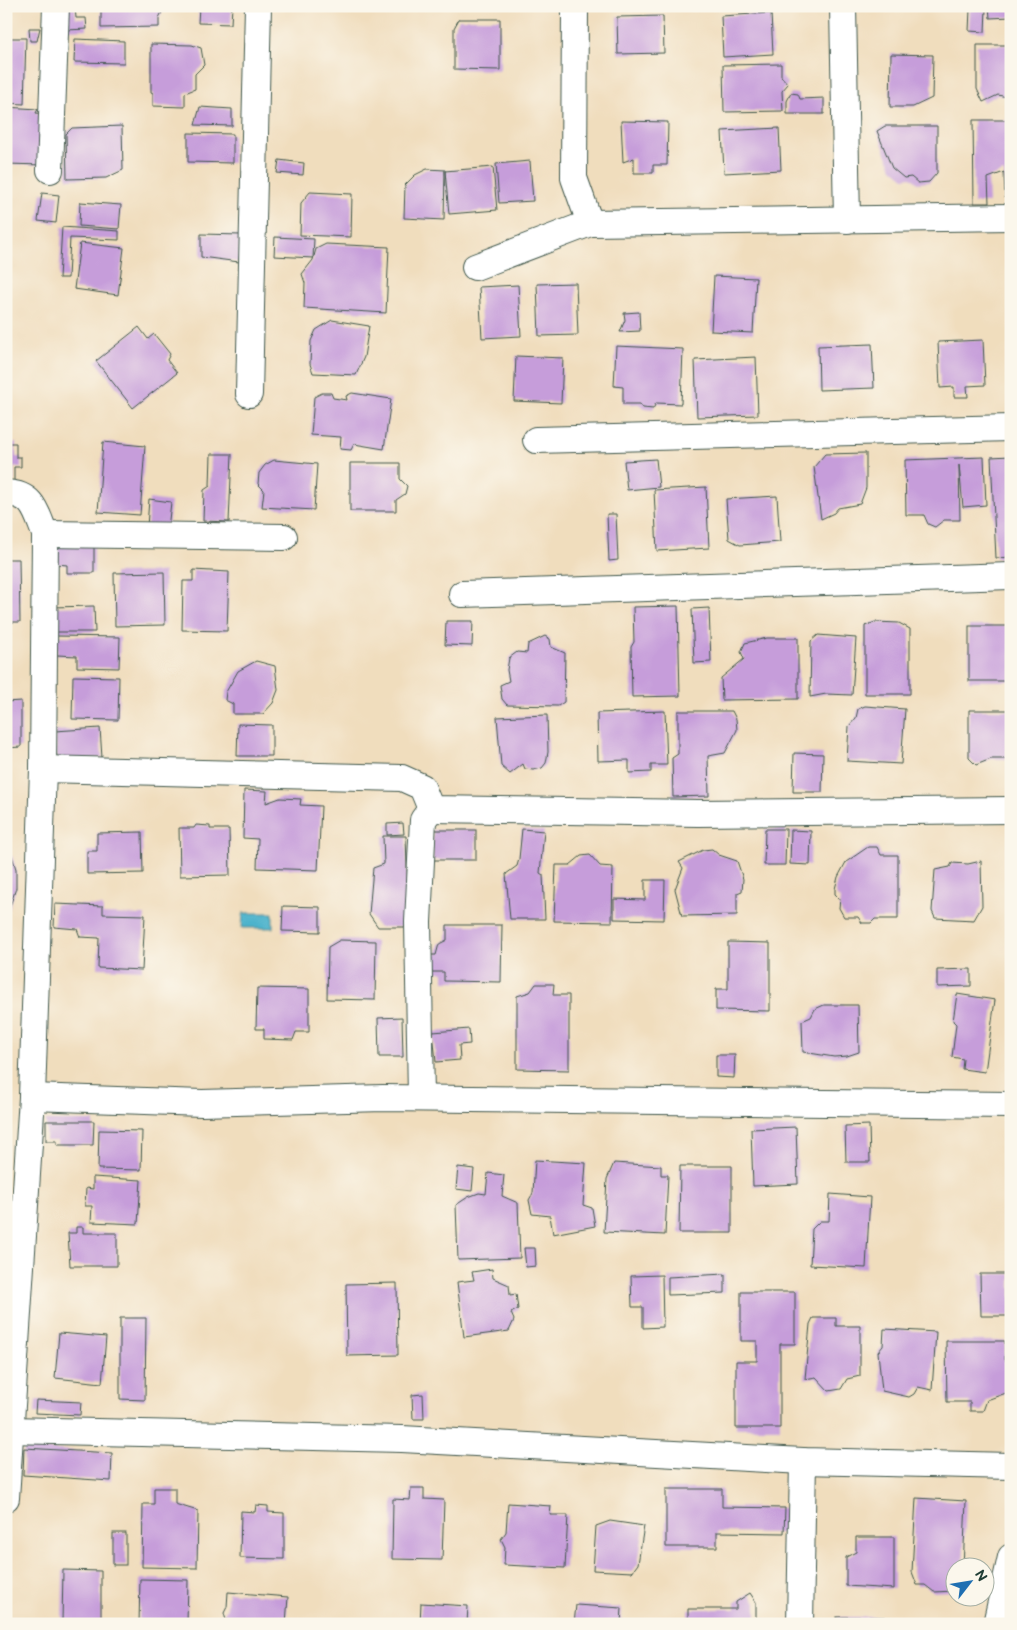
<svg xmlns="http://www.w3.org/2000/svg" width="1017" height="1630" font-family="'Balsamiq Sans',sans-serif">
<rect width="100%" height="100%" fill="#fbf7ec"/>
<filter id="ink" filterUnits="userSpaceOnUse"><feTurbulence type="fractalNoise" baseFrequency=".02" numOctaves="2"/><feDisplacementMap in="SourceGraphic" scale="10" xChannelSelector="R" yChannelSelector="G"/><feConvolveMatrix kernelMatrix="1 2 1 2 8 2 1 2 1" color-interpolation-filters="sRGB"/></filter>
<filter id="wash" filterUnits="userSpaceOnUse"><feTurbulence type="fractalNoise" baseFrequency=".0096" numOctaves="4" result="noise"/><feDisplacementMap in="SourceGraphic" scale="20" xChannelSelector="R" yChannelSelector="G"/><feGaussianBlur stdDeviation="1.12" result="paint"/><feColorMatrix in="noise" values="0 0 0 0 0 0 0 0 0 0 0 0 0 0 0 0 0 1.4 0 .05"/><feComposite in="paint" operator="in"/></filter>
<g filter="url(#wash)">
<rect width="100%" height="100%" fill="#f0ddbd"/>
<polygon fill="#4db3cc" stroke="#367880" points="243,913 273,913 273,928 242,928"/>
<g id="blocks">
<g fill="#c69dda">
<polygon points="101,6 165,6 159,18 159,27 101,28"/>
<polygon points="199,6 232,6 231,24 198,23"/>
<polygon points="989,6 1011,6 1011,17 990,18"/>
<polygon points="75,7 76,18 86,18 87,29 66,30 64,8"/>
<polygon points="970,9 986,9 985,32 969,31"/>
<polygon points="771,13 773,54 723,57 721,16"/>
<polygon points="663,16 664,53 618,54 617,17"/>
<polygon points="459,19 500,19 500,70 454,69 454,28"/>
<polygon points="29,28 40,28 37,41 30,41"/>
<polygon points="6,38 26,38 24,104 6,103"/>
<polygon points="75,39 124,41 124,63 74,62"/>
<polygon points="151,44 192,45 201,48 204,65 195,74 195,89 185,93 185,107 153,106 153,93 151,92"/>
<polygon points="977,45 1011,45 1011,98 998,95 983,102 977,89"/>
<polygon points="891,54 933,55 932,98 913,107 890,107"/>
<polygon points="781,64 781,76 788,84 782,91 783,111 724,112 723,65"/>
<polygon points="791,93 798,94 800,99 824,98 824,114 787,114 787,101"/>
<polygon points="6,107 38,109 36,113 45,114 43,165 6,164"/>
<polygon points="200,107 232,109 232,126 195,125"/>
<polygon points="973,120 1011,120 1011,198 1005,198 1004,172 988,178 989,203 974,203"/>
<polygon points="621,121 668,122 667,165 653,165 653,173 634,173 634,158 623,162"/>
<polygon points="122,126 123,170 106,178 67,179 66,134 72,128"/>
<polygon points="885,126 937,126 937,173 929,182 918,183 911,177 904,178 892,168 877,131"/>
<polygon points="779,128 781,170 724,173 722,131"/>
<polygon points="188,133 233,134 233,163 188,162"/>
<polygon points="279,160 304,163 303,175 277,173"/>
<polygon points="530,161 533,201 499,203 496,164"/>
<polygon points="493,167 497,210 449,214 445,171"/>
<polygon points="427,169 445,170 444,220 404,218 405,185 415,175"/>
<polygon points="310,192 352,194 351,237 300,235 301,203"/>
<polygon points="42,193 59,195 56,223 38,221"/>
<polygon points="80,202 121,205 119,229 79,226"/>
<polygon points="62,227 119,231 119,240 70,238 68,278 59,278"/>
<polygon points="201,234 241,235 239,262 201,257"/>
<polygon points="275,237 314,239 313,258 274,256"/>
<polygon points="80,243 124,248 118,295 74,289"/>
<polygon points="326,244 389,247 386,313 304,308 305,283 302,274 313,260 316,249"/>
<polygon points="714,276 756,278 753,333 711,331"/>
<polygon points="576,283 578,335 539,336 537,284"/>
<polygon points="518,285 521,336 482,338 479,287"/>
<polygon points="639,312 640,331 620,332 625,320 624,313"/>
<polygon points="332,320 369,326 364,357 356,375 313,373 310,364 311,341 316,330"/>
<polygon points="139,327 148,339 154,334 170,354 167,360 177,373 133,408 96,361"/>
<polygon points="983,340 985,385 967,386 968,397 954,397 954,387 940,388 938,342"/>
<polygon points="872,344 874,388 819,390 818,346"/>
<polygon points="616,346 683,349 681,404 656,403 653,409 643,408 640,404 623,404 623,387 614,386"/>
<polygon points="516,356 563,358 561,403 514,401"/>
<polygon points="756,357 758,415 697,417 695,360"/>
<polygon points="322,393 331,393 333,398 347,400 346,396 352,393 391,399 384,449 354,444 351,450 340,449 341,437 311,435 314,397"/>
<polygon points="103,442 145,446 140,515 98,512"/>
<polygon points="6,443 16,443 16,457 21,457 21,467 14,467 14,481 6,481"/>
<polygon points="866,453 866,488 860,504 838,508 834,513 821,519 814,467 825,454"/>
<polygon points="211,454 232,454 229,522 203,521 204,490 210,486"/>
<polygon points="1011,456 1011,557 996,558 991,457"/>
<polygon points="984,457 986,505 963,507 959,465 960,520 944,520 935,527 928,524 924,515 906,515 905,460"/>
<polygon points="656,459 659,487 627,490 624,461"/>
<polygon points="274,460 317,464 314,510 262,507 264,490 258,484 259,473 265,465"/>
<polygon points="350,463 400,463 400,479 407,486 405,494 396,500 396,511 350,511"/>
<polygon points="706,487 709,548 657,551 654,490"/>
<polygon points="777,496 780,542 740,545 729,539 726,499"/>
<polygon points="149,499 171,502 168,529 147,527"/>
<polygon points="607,514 616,514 618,560 609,561"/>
<polygon points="57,545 94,546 94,573 67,573 67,565 57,564"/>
<polygon points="6,559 19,559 20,622 6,622"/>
<polygon points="193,570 229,572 227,631 182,630 183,581 193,581"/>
<polygon points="164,572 165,625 115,626 114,573"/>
<polygon points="94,606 95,632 51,632 51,607"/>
<polygon points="678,606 680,696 632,697 631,647 634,642 633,607"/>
<polygon points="709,608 711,662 694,663 692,609"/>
<polygon points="446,621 473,621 472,646 445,645"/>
<polygon points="875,622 899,623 910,629 910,694 865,694 865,626"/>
<rect x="969" y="626" width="42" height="55"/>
<polygon points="818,635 856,638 852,695 826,694 810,697 811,641"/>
<polygon points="57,636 120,637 119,668 77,667 77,656 57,655"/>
<polygon points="545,636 550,639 551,647 565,653 564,702 558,706 507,705 502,699 500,685 509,681 507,670 509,658 517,652 527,653 528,644"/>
<polygon points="767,638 798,638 798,699 722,700 721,678 744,659 741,652 745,643"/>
<polygon points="256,661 275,666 278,690 273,703 263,714 233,714 233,704 225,700 226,692 238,671"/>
<polygon points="73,676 119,677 118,720 72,719"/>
<polygon points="21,701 21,747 6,748 6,702"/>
<polygon points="865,706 905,709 901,764 847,761 849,726 856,718 858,709"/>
<polygon points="969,710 1011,710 1011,759 991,759 976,765 969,758"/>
<polygon points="665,711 667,765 651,765 651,772 629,773 629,760 598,761 597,713"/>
<polygon points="678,711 732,711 736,719 737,730 725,753 708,756 709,796 673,797 672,758 678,754"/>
<polygon points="547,715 548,752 546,763 542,768 533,770 525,769 523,764 510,774 501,766 497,717"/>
<polygon points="238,724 272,725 272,756 237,756"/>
<polygon points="100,728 102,758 57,760 55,731"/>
<polygon points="794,753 823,754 822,792 793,792"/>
<polygon points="244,790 267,791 266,803 280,798 301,799 300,805 321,806 318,870 257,868 258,839 243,838"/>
<polygon points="403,823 404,834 387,835 387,824"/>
<polygon points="196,825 210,826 210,829 229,829 230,875 180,876 179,828 194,828"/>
<polygon points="522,829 544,831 540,873 543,875 545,919 510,919 506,874 517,866 519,859"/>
<polygon points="765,829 786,829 785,865 764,865"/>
<rect x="433" y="830" width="43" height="30"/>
<polygon points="791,830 811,831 810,865 790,864"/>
<polygon points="142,832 143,873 87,874 87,851 97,851 97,833"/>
<polygon points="383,836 406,836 409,927 378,927 369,914 373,868 384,864"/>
<polygon points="868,847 877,847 881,855 898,855 898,919 875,919 871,923 862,923 858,917 844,917 839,908 840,899 835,894 835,889 838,877 846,862"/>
<polygon points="712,849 719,855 737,861 743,879 742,891 737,893 737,915 682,916 675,889 683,868 679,862 703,850"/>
<polygon points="590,855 600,866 613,867 612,922 554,921 556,865 570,865 581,856"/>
<polygon points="6,856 12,856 16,869 16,888 7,915"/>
<polygon points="981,861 982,906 974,920 935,918 932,911 935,870 950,867 952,863 968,864"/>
<polygon points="645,880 665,880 664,920 614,919 614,899 645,900"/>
<polygon points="55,904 103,906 103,914 145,915 142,970 98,968 99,938 80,937 77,929 54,927"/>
<polygon points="283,906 320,907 320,932 282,931"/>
<polygon points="447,925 502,925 501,982 444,981 444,972 428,972 428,955 436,955 439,944 447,940"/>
<polygon points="340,940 376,941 375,1000 327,999 328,947"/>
<polygon points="728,942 770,943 770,1011 716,1010 716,989 728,989"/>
<polygon points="971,969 971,986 937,987 937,970"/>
<polygon points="536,984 554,984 553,995 569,995 569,1070 517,1069 517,996 530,992"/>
<polygon points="257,988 309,989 309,1032 296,1032 293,1040 264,1039 264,1029 256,1029"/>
<polygon points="957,994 995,1000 985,1072 962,1069 963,1059 952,1057 956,1024 953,1021"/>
<polygon points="824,1005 858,1005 859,1052 847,1056 834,1057 803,1052 802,1021 811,1017 815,1009"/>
<polygon points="402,1017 403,1057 379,1057 378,1018"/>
<polygon points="469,1029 470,1044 459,1045 460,1060 436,1062 433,1032"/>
<polygon points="716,1055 735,1055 734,1078 716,1077"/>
<polygon points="46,1121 94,1121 93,1145 57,1145 57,1141 46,1141"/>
<polygon points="869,1125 870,1162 846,1162 845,1126"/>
<polygon points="796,1127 798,1184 753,1186 751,1129"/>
<polygon points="99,1130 142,1131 141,1170 98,1169"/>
<polygon points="535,1160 586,1163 583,1205 592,1208 595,1226 553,1234 550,1216 532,1214 529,1200 533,1193"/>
<polygon points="614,1163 661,1166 661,1175 668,1175 665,1235 604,1232 607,1179"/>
<polygon points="680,1166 732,1166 732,1233 679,1233"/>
<polygon points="458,1167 474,1169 472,1191 456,1189"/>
<polygon points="488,1173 504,1175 502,1196 518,1203 520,1258 458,1260 456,1205 468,1197 479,1193 486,1194"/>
<polygon points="93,1177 141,1180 138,1224 91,1222 92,1206 85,1206 86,1188 93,1189"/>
<polygon points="830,1194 870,1197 866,1268 810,1265 812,1229 820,1221 829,1221"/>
<polygon points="76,1227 83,1227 83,1233 117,1233 117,1266 70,1266 68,1233 76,1233"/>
<polygon points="524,1248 535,1248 536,1266 526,1267"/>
<polygon points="492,1269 493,1278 509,1285 510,1295 516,1294 518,1309 511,1313 514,1320 509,1331 464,1337 457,1282 474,1280 472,1272"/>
<polygon points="725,1274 725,1293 668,1295 668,1277"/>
<polygon points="980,1274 1011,1274 1011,1316 981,1316"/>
<polygon points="662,1275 663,1327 643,1328 643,1307 632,1307 631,1276"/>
<polygon points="397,1283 398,1355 347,1356 346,1284"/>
<polygon points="741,1292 795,1292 795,1344 780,1344 780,1428 736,1428 736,1361 757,1361 757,1341 741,1341"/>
<polygon points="120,1318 146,1318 145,1400 120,1399"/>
<polygon points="813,1318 836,1318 836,1326 860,1326 860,1376 847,1379 841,1389 829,1391 816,1377 805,1379 810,1324"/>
<polygon points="884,1329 936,1332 932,1390 918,1387 914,1394 909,1397 882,1391 878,1352 883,1346"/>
<polygon points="59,1333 106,1337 102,1383 55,1378"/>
<polygon points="946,1341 1005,1341 1005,1360 1011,1365 1006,1393 987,1400 983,1411 970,1411 970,1402 947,1402"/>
<polygon points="423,1394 424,1419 413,1419 412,1395"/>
<polygon points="36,1400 81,1402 80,1415 35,1413"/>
<polygon points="24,1448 112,1453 111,1481 23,1475"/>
<polygon points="154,1488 175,1488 175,1504 198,1511 197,1568 142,1567 143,1504 154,1504"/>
<polygon points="411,1488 424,1488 424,1499 444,1500 442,1560 392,1559 393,1499 410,1500"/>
<polygon points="666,1489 722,1489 722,1507 785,1508 784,1533 717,1532 717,1547 666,1547"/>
<polygon points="916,1498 966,1501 963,1568 954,1568 954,1591 934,1592 925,1585 917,1585 912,1572"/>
<polygon points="508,1503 551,1506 550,1515 568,1515 565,1568 504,1565 505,1547 501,1539 506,1532"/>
<polygon points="256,1505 268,1506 268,1512 284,1513 284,1559 240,1558 241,1511 255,1512"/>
<polygon points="610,1521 644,1526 638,1564 632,1572 593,1570 596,1526"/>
<rect x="113" y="1533" width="13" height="32"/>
<polygon points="856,1537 894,1537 894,1589 846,1586 846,1557 856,1552"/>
<polygon points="63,1570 101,1571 101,1624 62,1623"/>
<polygon points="140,1579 188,1580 187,1624 139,1624"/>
<polygon points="228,1592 288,1597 286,1624 227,1624 224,1613 227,1607"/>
<polygon points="750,1593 756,1602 756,1624 688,1624 688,1609 736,1609 736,1602"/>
<polygon points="421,1603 468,1606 467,1624 420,1624"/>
<polygon points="576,1605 622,1608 621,1624 574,1624"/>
<rect x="837" y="1617" width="47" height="7"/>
</g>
</g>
</g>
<g filter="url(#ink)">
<use href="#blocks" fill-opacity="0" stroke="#3e5549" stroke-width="1"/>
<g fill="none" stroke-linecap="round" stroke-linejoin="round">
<defs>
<g id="minor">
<polyline points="575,6 574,178 590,223 1011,217"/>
<polyline points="843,6 847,220"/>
<polyline points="50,170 56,6"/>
<polyline points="475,267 590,223"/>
<polyline points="249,394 258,6"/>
<polyline points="536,440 1011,428"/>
<path d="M 6,493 C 34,494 36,512 45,534 L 43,769 L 32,1097 L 6,1498"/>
<polyline points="45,534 284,537"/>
<polyline points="462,594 1011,576"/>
<polyline points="43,769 402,778 422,787 431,809 698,813 1011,810"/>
<polyline points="32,1097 202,1103 383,1098 1011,1105"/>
<polyline points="421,1098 418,922 423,820 431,809"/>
<polyline points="9,1430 402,1439 803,1461 1011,1466"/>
<polyline points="800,1624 803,1461"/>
<polyline points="996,1624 1011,1557"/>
</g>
</defs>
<use href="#minor" stroke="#3e5549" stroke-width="28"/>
<use href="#minor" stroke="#fff" stroke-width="26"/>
</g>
</g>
<rect width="1017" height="1630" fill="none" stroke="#fbf7ec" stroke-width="25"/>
<g transform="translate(970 1582) rotate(59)"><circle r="24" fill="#fbf7ec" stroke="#a3ada2"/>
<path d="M0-4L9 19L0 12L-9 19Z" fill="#1f6fb2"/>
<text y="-8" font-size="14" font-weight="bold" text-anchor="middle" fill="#1f3d34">N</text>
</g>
</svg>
